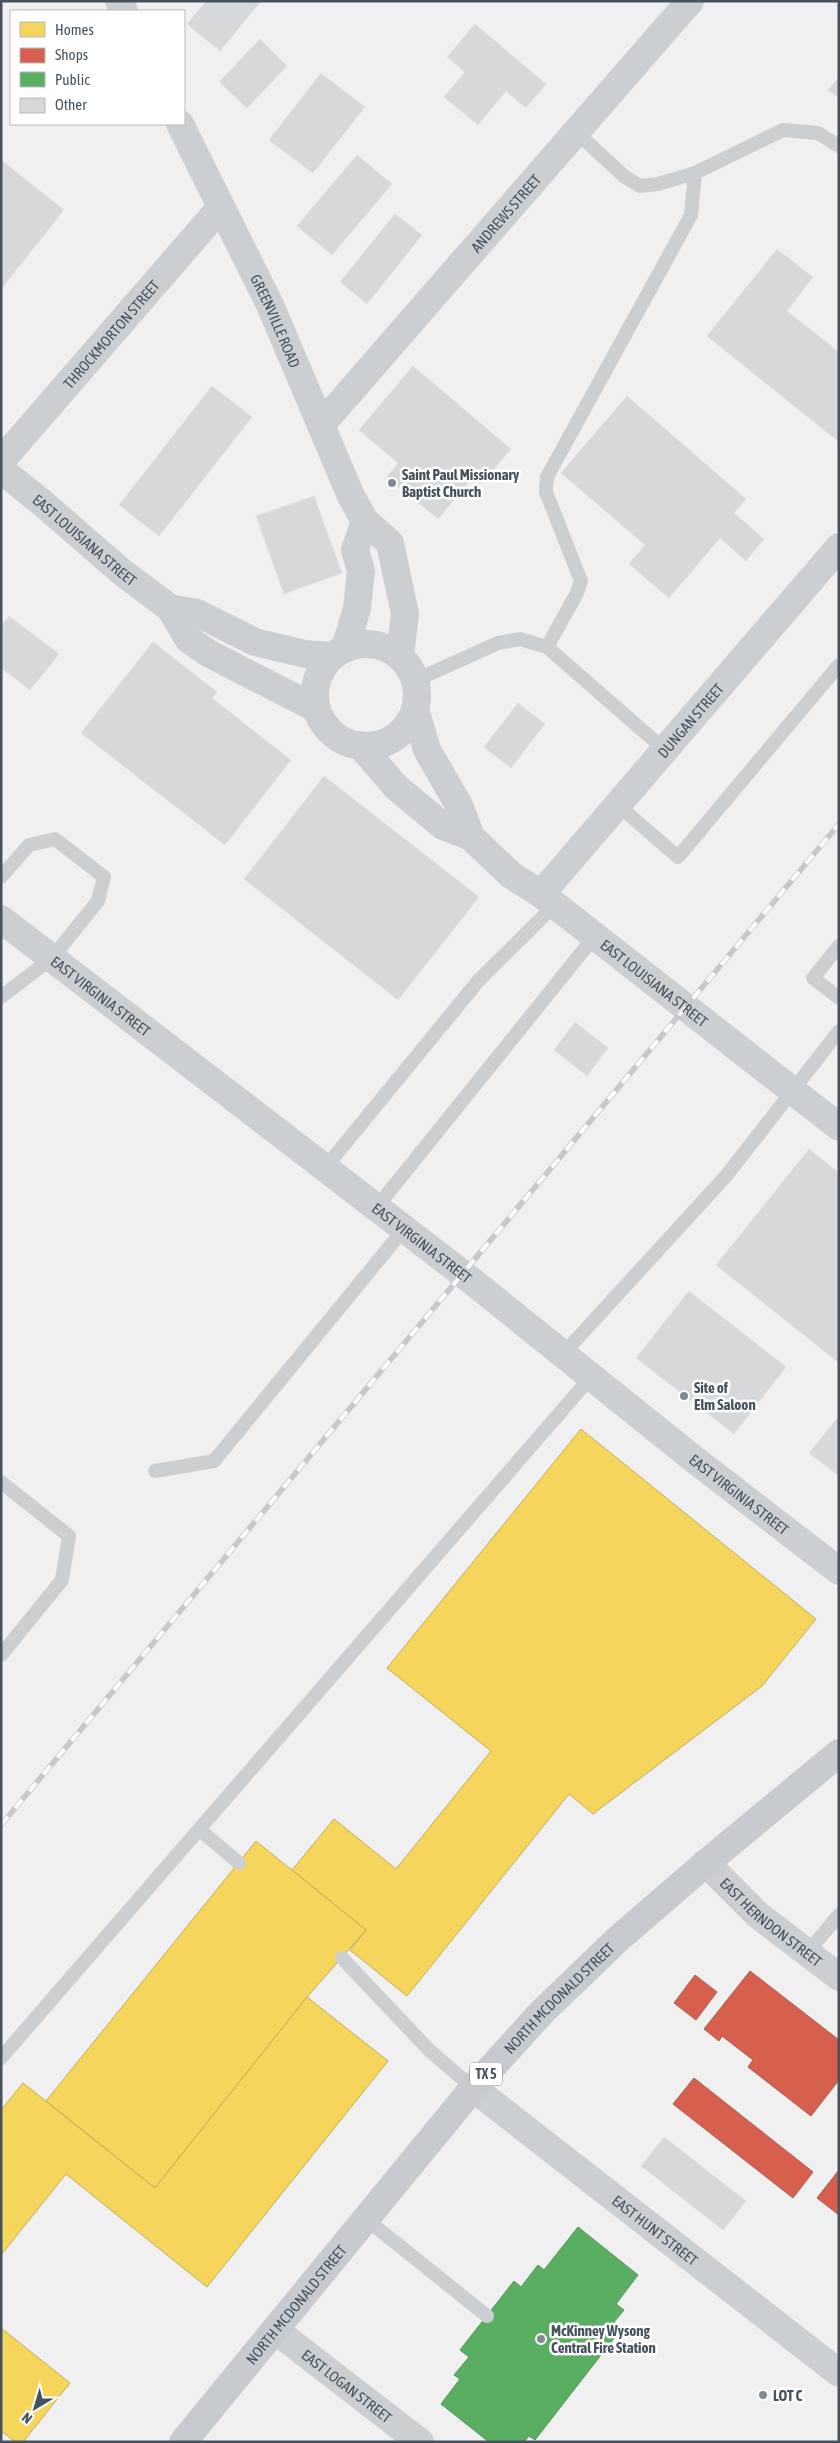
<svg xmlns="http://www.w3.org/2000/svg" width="840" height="2443" font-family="'Asap Condensed',sans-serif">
<rect width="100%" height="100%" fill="#f1f0f0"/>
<g fill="#f6d55c" stroke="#c1ae5d">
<polygon points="581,1429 816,1619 762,1686 593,1814 569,1794 407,1996 350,1950 366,1930 292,1870 334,1819 396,1869 491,1751 387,1668"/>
<polygon points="256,1841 366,1930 307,1997 155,2188 46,2101"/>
<polygon points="307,1997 388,2061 207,2287 66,2174 1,2255 1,2110 23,2083 155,2188"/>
<polygon points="1,2328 70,2383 23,2442 15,2442 1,2431"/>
</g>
<g fill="#d6604d" stroke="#aa5c52">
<polygon points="750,1971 839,2040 839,2080 811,2116 748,2067 753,2060 722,2036 719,2041 704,2029"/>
<polygon points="695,1975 717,1992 696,2020 674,2003"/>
<polygon points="694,2078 813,2172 793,2198 673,2104"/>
<polygon points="839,2170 839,2215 817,2198"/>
</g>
<polygon fill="#5aae61" stroke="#549360" points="578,2227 638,2275 616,2304 624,2310 614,2322 622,2328 535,2440 529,2436 524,2442 489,2442 441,2404 460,2379 454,2375 469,2357 460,2350 514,2281 521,2287 538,2265 544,2270"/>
<g fill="#d7d8da" stroke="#e2e2e3">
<polygon points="206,1 261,1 220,51 187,24"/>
<polygon points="475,24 546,84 526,108 506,91 478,125 444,97 465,72 447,57"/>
<polygon points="260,39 287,66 247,108 219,82"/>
<polygon points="321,73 365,107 313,173 269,140"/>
<polygon points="839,77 839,98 828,90"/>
<polygon points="357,155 392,184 332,255 297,226"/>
<polygon points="1,160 64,210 1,289"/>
<polygon points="395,214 422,235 367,304 340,282"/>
<polygon points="777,249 813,277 787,311 839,352 839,442 707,336"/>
<polygon points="413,366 511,449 481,484 473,477 438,519 387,477 398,463 359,430"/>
<polygon points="212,386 252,417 159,536 119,505"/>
<polygon points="627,396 746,499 734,513 764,539 746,561 720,538 669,598 629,564 645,545 561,473"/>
<polygon points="314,496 342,573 284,594 256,516"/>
<polygon points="9,616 59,654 30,690 1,668 1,626"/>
<polygon points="153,642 217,692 212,698 291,760 225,845 81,733"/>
<polygon points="518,703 545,724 511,768 484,747"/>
<polygon points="324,776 479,897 398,1000 244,879"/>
<polygon points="575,1022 608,1048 587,1076 554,1050"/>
<polygon points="809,1149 839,1173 839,1363 716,1265"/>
<polygon points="689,1291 786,1367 734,1434 636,1358"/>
<polygon points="839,1416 839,1476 809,1453"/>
<polygon points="664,2137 746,2201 723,2230 641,2166"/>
</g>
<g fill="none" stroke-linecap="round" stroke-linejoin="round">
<g stroke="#cccfd1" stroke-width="14">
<polyline points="576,132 625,177 640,186 658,184 695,173 783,130 818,133 839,146"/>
<polyline points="547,647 665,750"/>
<polyline points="416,680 498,643 520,639 547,647 577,593 581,581 546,492 547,477 691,215 695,173"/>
<polyline points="619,806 678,857 839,665"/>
<polyline points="1,877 29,845 55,839 104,877 98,901 52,958 1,997"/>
<polyline points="839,946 813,978 839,998"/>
<polyline points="325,1168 479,980 555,905"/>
<polyline points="376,1208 595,936"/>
<polyline points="563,1354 726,1176 839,1031"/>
<polyline points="155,1471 214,1461 404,1229"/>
<polyline points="1,1482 69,1536 62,1580 1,1655"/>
<polyline points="200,1830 239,1863"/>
<polyline points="807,1953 839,1915"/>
<polyline points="342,1958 429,2050 473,2088"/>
<polyline points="1,2058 591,1377"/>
<polyline points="366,2219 487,2316"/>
</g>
<g stroke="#cccfd1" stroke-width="28">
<polyline points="119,1 124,11"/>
<path id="s1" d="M 180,124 L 270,305 L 351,496 L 365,521 L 390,543 L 405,614 L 400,656"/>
<path id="s2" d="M 321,425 L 690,1"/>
<path id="s3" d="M 1,461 L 221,207"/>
<path id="s4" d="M 1,470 L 40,501 L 123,573 L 170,608 L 189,640 L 208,653 L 317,709"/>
<polyline points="170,608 197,613 255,642 305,654 333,656"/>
<circle cx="366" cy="695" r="51"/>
<polyline points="345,649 357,608 361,571 355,550 365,521"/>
<polyline points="415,709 427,750 460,807 471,837"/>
<path id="s5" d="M 360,745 L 396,787 L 443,826 L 471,837 L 511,875 L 541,894 L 839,1127"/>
<path id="s6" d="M 541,894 L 839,547"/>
<path id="s7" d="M 1,919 L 463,1274 L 695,1460 L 839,1571"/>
<path id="s8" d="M 706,1863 L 758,1915 L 839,1977"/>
<path id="s9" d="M 473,2088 L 839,2373"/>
<path id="s10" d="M 275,2330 L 420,2442"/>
</g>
<path stroke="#c7cbcf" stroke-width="28" id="s11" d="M 183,2442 L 473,2088 L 543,2011 L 618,1939 L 706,1863 L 839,1753"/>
<defs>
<polyline id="rail" points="1,1825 839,824"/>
</defs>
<use href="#rail" stroke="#c6c8ca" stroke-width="5.5"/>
<use href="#rail" stroke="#fff" stroke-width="4" stroke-dasharray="11" stroke-linecap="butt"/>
</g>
<g fill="#818a92" stroke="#fff" stroke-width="2">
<circle cx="392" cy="483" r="5"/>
<circle cx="684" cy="1396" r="5"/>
<circle cx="541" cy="2339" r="5"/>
<circle cx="763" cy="2395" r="5"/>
</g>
<g text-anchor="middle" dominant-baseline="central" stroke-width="5" stroke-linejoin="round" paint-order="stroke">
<rect fill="#fff" stroke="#7d878f" stroke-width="1" x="470" y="2062.5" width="32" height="23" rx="4"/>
<g font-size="14" font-weight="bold" fill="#45535f">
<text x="486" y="2074">TX 5</text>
</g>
<g font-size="15" fill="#45535f" stroke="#fff">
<text stroke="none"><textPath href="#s2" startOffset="281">ANDREWS STREET</textPath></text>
<text stroke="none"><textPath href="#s1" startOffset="219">GREENVILLE ROAD</textPath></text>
<text stroke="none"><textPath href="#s3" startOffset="168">THROCKMORTON STREET</textPath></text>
<text stroke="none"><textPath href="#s4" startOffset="109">EAST LOUISIANA STREET</textPath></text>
<text stroke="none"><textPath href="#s6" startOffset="229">DUNGAN STREET</textPath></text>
<text stroke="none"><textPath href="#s5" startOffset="381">EAST LOUISIANA STREET</textPath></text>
<text stroke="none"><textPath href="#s7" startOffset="126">EAST VIRGINIA STREET</textPath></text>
<text stroke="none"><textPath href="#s7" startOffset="531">EAST VIRGINIA STREET</textPath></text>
<text stroke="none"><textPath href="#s7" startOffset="936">EAST VIRGINIA STREET</textPath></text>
<text stroke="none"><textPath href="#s8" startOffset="88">EAST HERNDON STREET</textPath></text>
<text stroke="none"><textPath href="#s11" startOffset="582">NORTH MCDONALD STREET</textPath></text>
<text stroke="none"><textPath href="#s9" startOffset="231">EAST HUNT STREET</textPath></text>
<text stroke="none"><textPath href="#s11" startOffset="178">NORTH MCDONALD STREET</textPath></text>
<text stroke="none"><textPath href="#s10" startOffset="91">EAST LOGAN STREET</textPath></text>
</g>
<g font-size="15" font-weight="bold" fill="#45535f" stroke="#fff" text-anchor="start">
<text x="402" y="474">Saint Paul Missionary<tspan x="402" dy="17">Baptist Church</tspan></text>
<text x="694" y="1387">Site of<tspan x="694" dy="17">Elm Saloon</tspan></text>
<text x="551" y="2330">McKinney Wysong<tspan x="551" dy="17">Central Fire Station</tspan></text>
<text x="773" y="2395">LOT C</text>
</g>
</g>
<rect width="840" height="2443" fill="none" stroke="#45535f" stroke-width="5"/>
<rect x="10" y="10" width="175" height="115" fill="#ffffff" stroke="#b5babf"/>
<rect x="20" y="22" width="25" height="15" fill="#f6d55c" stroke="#b5babf"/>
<text x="55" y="35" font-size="15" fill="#45535f">Homes</text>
<rect x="20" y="48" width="25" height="15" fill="#d6604d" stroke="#b5babf"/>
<text x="55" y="60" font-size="15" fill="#45535f">Shops</text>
<rect x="20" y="72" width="25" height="15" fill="#5aae61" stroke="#b5babf"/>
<text x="55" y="85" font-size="15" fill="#45535f">Public</text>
<rect x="20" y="98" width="25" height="15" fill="#d7d8da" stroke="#b5babf"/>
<text x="55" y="110" font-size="15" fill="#45535f">Other</text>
<g transform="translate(35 2408) rotate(218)" stroke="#ffffff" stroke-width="4" paint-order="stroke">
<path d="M0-4L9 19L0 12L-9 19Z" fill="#45535f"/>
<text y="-8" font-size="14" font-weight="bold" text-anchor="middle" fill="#45535f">N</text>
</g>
</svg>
